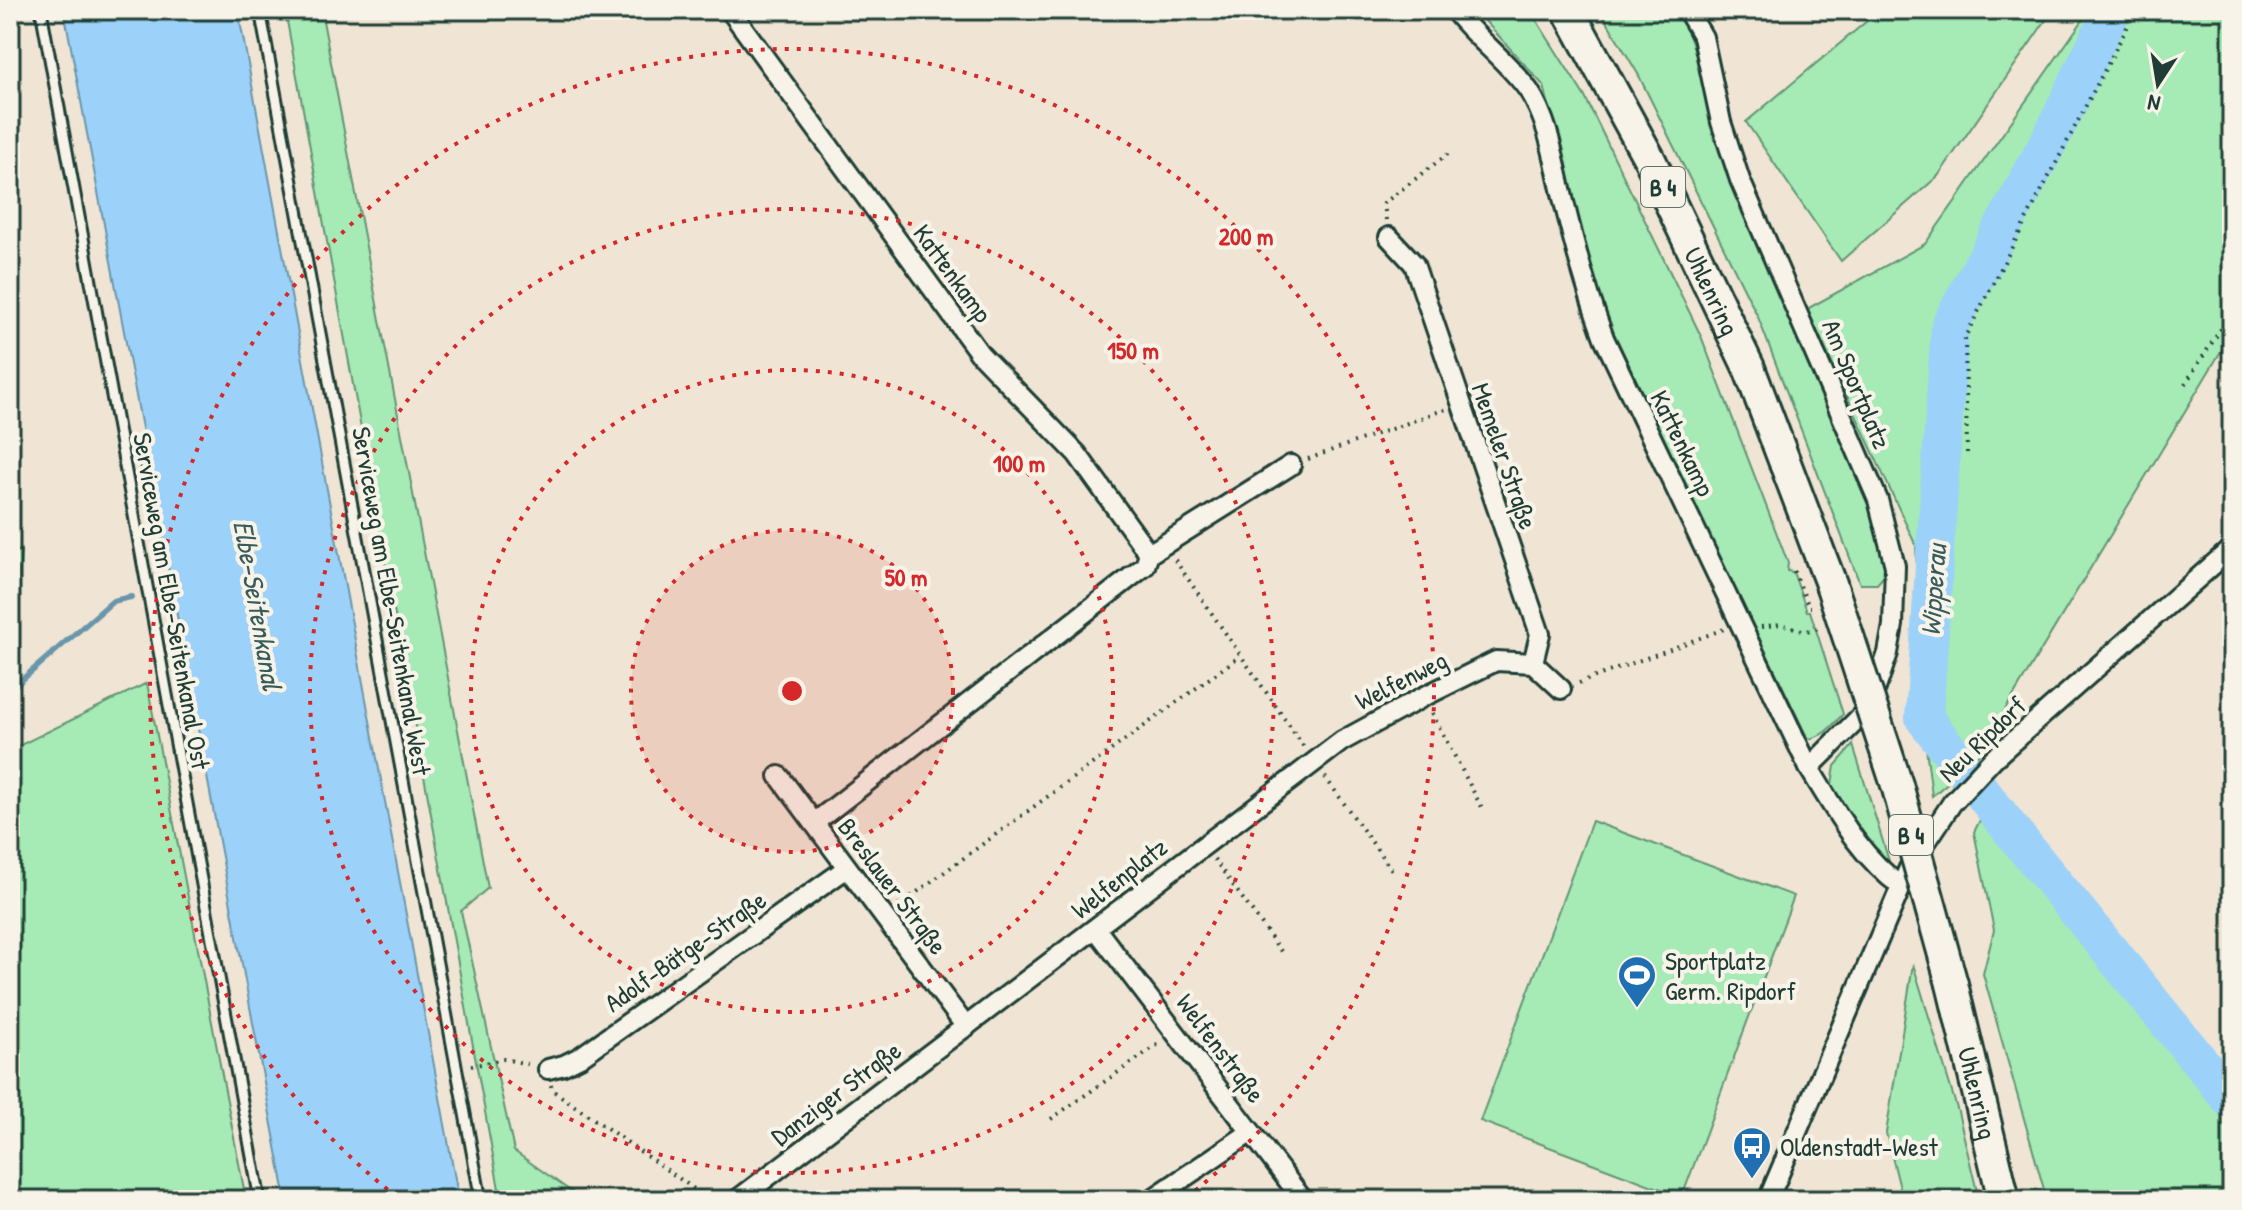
<svg xmlns="http://www.w3.org/2000/svg" width="2242" height="1210" font-family="'Patrick Hand',sans-serif">
<rect width="100%" height="100%" fill="#f0e5d4"/>
<filter id="ink" filterUnits="userSpaceOnUse"><feTurbulence type="fractalNoise" baseFrequency=".0125" numOctaves="2"/><feDisplacementMap in="SourceGraphic" scale="16" xChannelSelector="R" yChannelSelector="G"/><feConvolveMatrix kernelMatrix="1 2 1 2 8 2 1 2 1" color-interpolation-filters="sRGB"/></filter>
<g filter="url(#ink)">
<g fill="#a6eab5" stroke="#629474" stroke-width="2">
<polygon points="285,10 321,10 488,888 461,911 514,1151 583,1200 501,1200"/>
<path d="M 1475,10 L 1530,10 L 1585,97 L 1701,336 L 1788,563 L 1787,571 L 1793,572 L 1807,611 L 1810,611 L 1843,714 C 1833,725 1824,737 1808,739 L 1608,326 L 1572,197 L 1544,86 Z"/>
<polygon points="1600,10 1679,10 1859,476 1888,564 1884,576 1877,584 1860,584 1758,317 1638,74"/>
<polygon points="1880,10 2053,10 1938,176 1841,261 1746,122"/>
<polygon points="2090,10 2232,10 2232,333 1975,760 1932,796 1922,715 1916,546 1807,309 1925,244"/>
<polygon points="10,550 21,551 10,668"/>
<polygon points="147,683 246,1200 10,1200 10,750"/>
<polygon points="1853,745 1889,861 1887,862 1857,831 1831,790 1835,766"/>
<polygon points="1986,808 2232,1110 2232,1200 2047,1200 1983,974 1994,930 1974,832"/>
<polygon points="1592,821 1794,896 1682,1197 1480,1121"/>
<polygon points="1913,964 1958,1112 1979,1200 1903,1200 1886,1133"/>
</g>
<polygon fill="#9cd1fa" stroke="#6a96ab" stroke-width="2" points="64,10 238,10 459,1200 286,1200"/>
<g fill="none" stroke-linecap="round" stroke-linejoin="round">
<g stroke="#6a96ab" stroke-width="6">
<polyline points="161,592 172,589"/>
<polyline points="10,690 113,601 131,597"/>
</g>
<polyline stroke="#9cd1fa" stroke-width="38" points="2112,10 2055,130 1950,325 1924,718 2012,831 2232,1101"/>
<defs>
<g id="service">
<polyline points="41,10 260,1200"/>
<polyline points="260,10 481,1200"/>
</g>
<g id="minor">
<polyline points="730,10 980,354 1077,454 1149,554 1145,566 814,823"/>
<path d="M 1454,10 C 1476,39 1508,61 1529,91 C 1550,123 1555,166 1564,202 C 1575,248 1587,293 1604,338 L 1809,768 C 1835,810 1860,857 1901,886"/>
<polyline points="1687,10 1703,37 1721,122 1740,180 1878,500 1895,566 1893,625 1888,653 1876,688 1862,715 1809,768"/>
<polyline points="1389,237 1414,264 1540,634 1533,663 1561,689"/>
<polyline points="1149,554 1291,465"/>
<polyline points="779,776 966,1027"/>
<polyline points="1096,929 1303,1200"/>
<polyline points="548,1069 564,1065 580,1057 847,868"/>
<polyline points="737,1200 1342,741 1423,697 1496,661 1533,663"/>
<polyline points="1151,1200 1251,1132"/>
<polyline points="1768,1200 1909,868 1952,803 1993,759 2232,548"/>
</g>
<g id="trunk">
<path id="s1" d="M 1568,10 L 1650,160 L 1749,368 L 1831,584"/>
<path id="s2" d="M 1952,984 L 2004,1200"/>
</g>
</defs>
<use href="#service" stroke="#1f3d34" stroke-width="15"/>
<use href="#minor" stroke="#1f3d34" stroke-width="24"/>
<use href="#trunk" stroke="#1f3d34" stroke-width="36"/>
<g stroke="#1f3d34" stroke-width="4" stroke-dasharray="2 6" stroke-linecap="butt">
<polyline points="1386,220 1384,203 1448,154"/>
<polyline points="2185,384 2232,312"/>
<polyline points="135,441 145,439"/>
<polyline points="1967,453 1965,337 2136,10"/>
<polyline points="1308,459 1446,409"/>
<polyline points="140,468 150,466"/>
<polyline points="1175,560 1304,747"/>
<polyline points="1794,571 1809,607 1811,607"/>
<polyline points="1761,627 1781,624 1806,631 1819,628"/>
<polyline points="1579,683 1724,629"/>
<polyline points="1432,713 1483,810"/>
<polyline points="1325,777 1394,873"/>
<polyline points="1214,859 1283,954"/>
<polyline points="898,906 1240,656"/>
<polyline points="471,1066 504,1059 532,1065"/>
<polyline points="551,1085 552,1090 710,1200"/>
<polyline points="1051,1119 1160,1043"/>
</g>
<use href="#service" stroke="#f7f3e8" stroke-width="9"/>
<use href="#minor" stroke="#f7f3e8" stroke-width="18"/>
<use href="#trunk" stroke="#f7f3e8" stroke-width="30"/>
<defs>
<polyline id="trunk-bridge" points="1831,584 1897,785 1952,984"/>
</defs>
<use href="#trunk-bridge" stroke="#1f3d34" stroke-width="36" stroke-linecap="butt"/>
<use href="#trunk-bridge" stroke="#f7f3e8" stroke-width="30"/>
</g>
</g>
<circle cx="792" cy="691" r="161" fill="#d62828" fill-opacity=".12"/>
<g fill="none" stroke="#d62828" stroke-width="4" stroke-dasharray="4 8">
<circle cx="792" cy="691" r="161"/>
<circle cx="792" cy="691" r="321"/>
<circle cx="792" cy="691" r="482"/>
<path d="M397 1197A642 642 0 1 1 1187 1197"/>
</g>
<defs>
<symbol id="stadium-pin" viewBox="-11 -11 22 30"><path d="M0 17L-7.5 6A9.5 9.5 0 1 1 7.5 6Z" fill="#1f6fb2" stroke="#f7f3e8"/><path d="M0-5a6.5 5 0 1 0 0 10a6.5 5 0 1 0 0-10ZM-3.5-1.8h7v3.6h-7Z" fill="#fff"/></symbol>
<symbol id="bus-pin" viewBox="-11 -11 22 30"><path d="M0 17L-7.5 6A9.5 9.5 0 1 1 7.5 6Z" fill="#1f6fb2" stroke="#f7f3e8"/><path d="M-5-6H5V4H4V6H2V4H-2V6H-4V4H-5ZM-3.5-4V0h7V-4ZM-3.5 1.2v1.5H-2V1.2ZM2 1.2v1.5H3.5V1.2Z" fill="#fff"/></symbol>
</defs>
<g fill-rule="evenodd">
<use href="#stadium-pin" x="1615" y="953" width="44" height="60"/>
<use href="#bus-pin" x="1730" y="1124" width="44" height="60"/>
</g>
<g text-anchor="middle" dominant-baseline="central" stroke-width="8" stroke-linejoin="round" paint-order="stroke">
<g fill="#f7f3e8" stroke="#60746a" stroke-width="2">
<rect x="1641" y="167" width="44" height="40" rx="6"/>
<rect x="1889" y="815" width="44" height="40" rx="6"/>
</g>
<g font-size="24" font-weight="bold" fill="#1f3d34">
<text x="1663" y="187">B 4</text>
<text x="1911" y="835">B 4</text>
</g>
<g font-size="26" fill="#1f3d34" stroke="#f7f3e8">
<text transform="translate(953 273) rotate(54)">Kattenkamp</text>
<text stroke="none"><textPath href="#s1" startOffset="316">Uhlenring</textPath></text>
<text transform="translate(1857 384) rotate(67)">Am Sportplatz</text>
<text transform="translate(1683 443) rotate(64)">Kattenkamp</text>
<text transform="translate(1505 456) rotate(71)">Memeler Straße</text>
<text transform="translate(172 601) rotate(80)">Serviceweg am Elbe-Seitenkanal Ost</text>
<text transform="translate(392 601) rotate(80)">Serviceweg am Elbe-Seitenkanal West</text>
<text transform="translate(1401 680) rotate(-27)">Welfenweg</text>
<text transform="translate(1982 739) rotate(-44)">Neu Ripdorf</text>
<text transform="translate(1119 878) rotate(-38)">Welfenplatz</text>
<text transform="translate(893 886) rotate(53)">Breslauer Straße</text>
<text transform="translate(685 951) rotate(-35)">Adolf-Bätge-Straße</text>
<text transform="translate(1221 1048) rotate(53)">Welfenstraße</text>
<text stroke="none"><textPath href="#s2" startOffset="112">Uhlenring</textPath></text>
<text transform="translate(836 1093) rotate(-37)">Danziger Straße</text>
</g>
<g font-size="26" fill="#1f3d34" stroke="#f7f3e8" text-anchor="start">
<text x="1665" y="960">Sportplatz<tspan x="1665" dy="30">Germ. Ripdorf</tspan></text>
<text x="1780" y="1146">Oldenstadt-West</text>
</g>
<g font-size="28" font-style="italic" fill="#385b5c" stroke="#f7f3e8">
<text transform="translate(1933 590) rotate(-86)">Wipperau</text>
<text transform="translate(258 605) rotate(80)">Elbe-Seitenkanal</text>
</g>
</g>
<circle cx="792" cy="691" r="12" fill="#d62828" stroke="#f7f3e8" stroke-width="4"/>
<g font-size="24" text-anchor="middle" font-weight="bold" fill="#d62828" stroke="#f7f3e8" stroke-width="8" stroke-linejoin="round" paint-order="stroke">
<text x="1246" y="245">200 m</text>
<text x="1133" y="359">150 m</text>
<text x="1019" y="472">100 m</text>
<text x="906" y="586">50 m</text>
</g>
<rect width="2242" height="1210" fill="none" stroke="#f7f3e8" stroke-width="40"/>
<rect x="20" y="20" width="2202" height="1170" fill="none" stroke="#1f3d34" stroke-width="3" filter="url(#ink)"/>
<g transform="translate(2158 84) rotate(192)" stroke="#f7f3e8" stroke-width="6" paint-order="stroke">
<path d="M0-6L14 30L0 20L-14 30Z" fill="#1f3d34"/>
<text y="-12" font-size="22" font-weight="bold" text-anchor="middle" fill="#1f3d34">N</text>
</g>
</svg>
